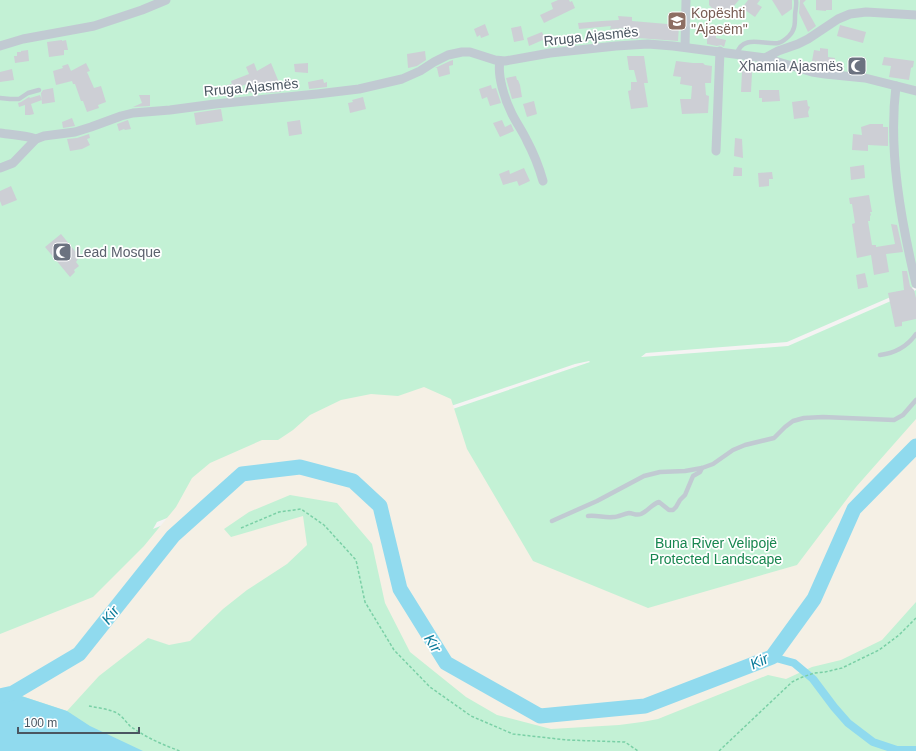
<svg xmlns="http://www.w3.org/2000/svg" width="916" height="751" font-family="Arial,sans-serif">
<rect width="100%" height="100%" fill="#f5f3f3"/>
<path fill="#c3f1d5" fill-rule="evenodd" d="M 0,0 L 916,0 L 916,286 L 787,342 L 646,353 L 641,357 L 788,346 L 916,290 L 916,751 L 0,751 ZM 589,361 L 590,362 L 444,412 L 153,529 L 157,522 L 442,409 L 575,364 Z"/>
<polygon fill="#f5f0e5" points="424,387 451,399 467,449 533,561 648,608 797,565 856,487 916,419 916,602 882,640 841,660 812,667 786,679 768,675 658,719 642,722 619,725 551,729 497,715 466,697 410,652 385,603 372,544 337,503 290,495 249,512 224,529 231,537 303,516 307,545 287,564 247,590 223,609 190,641 169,645 148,638 99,676 67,711 0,689 0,634 93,597 144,546 176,507 192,478 210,463 262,440 278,440 293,430 310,415 341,400 371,394 398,396"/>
<polygon fill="#90daee" points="0,689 67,711 90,726 143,751 0,751"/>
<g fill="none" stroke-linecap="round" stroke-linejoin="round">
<polyline stroke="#90daee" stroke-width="8" points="772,657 794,663 813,679 834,707 848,723 873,742 897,750 916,750"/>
<polyline stroke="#90daee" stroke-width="15" points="0,696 13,693 79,654 173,536 242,474 300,467 353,481 380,506 400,589 446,663 540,716 645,706 772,657 814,599 854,509 916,446"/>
</g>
<g fill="#cdcfd5">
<polygon points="558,0 569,0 570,2 572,1 575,8 544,23 540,15 553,9 551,3"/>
<polygon points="709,0 739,0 725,16 718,10 716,12 709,5"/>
<polygon points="748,0 760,0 757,4 762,7 755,17 742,8"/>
<polygon points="772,0 792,0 792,9 782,16"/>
<polygon points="800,0 806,0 803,3 816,26 808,32 799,13"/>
<polygon points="816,0 832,0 832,10 826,10 826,11 816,10"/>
<polygon points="618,16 632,17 632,21 679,25 678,41 638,38 638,39 631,39 631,28 610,29 611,26 579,29 578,23 602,21 619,20"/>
<polygon points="485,24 489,35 481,38 480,35 477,37 474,29"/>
<polygon points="840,25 866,32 863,43 837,36"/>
<polygon points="521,26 524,40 514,42 511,28"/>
<polygon points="542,32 545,39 529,46 527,38"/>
<polygon points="707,35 716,35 716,38 726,40 724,47 721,45 717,46 707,44"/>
<polygon points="62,40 62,41 66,40 68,50 64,50 64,55 49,57 47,42"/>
<polygon points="820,48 828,49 828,57 835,58 834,65 821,63 821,62 812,61 814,50 820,51"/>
<polygon points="28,50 29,61 15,63 14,56 17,56 17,52 21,52 21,51"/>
<polygon points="425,51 426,60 417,66 408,68 407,54"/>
<polygon points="627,56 644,56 648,83 644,83 648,107 631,109 628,91 631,90 631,82 637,82 634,70 629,70"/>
<polygon points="855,57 866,68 862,72 855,71 848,64"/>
<polygon points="884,57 914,61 913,67 911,68 909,80 889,77 891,66 882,65"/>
<polygon points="453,60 453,65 449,66 450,74 439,77 437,68 435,68 450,61"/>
<polygon points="676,61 693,63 703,63 705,65 712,66 711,83 705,83 706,95 709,96 708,113 682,114 680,99 691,99 692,86 680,84 681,77 673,76"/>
<polygon points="86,63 90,71 87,72 94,88 101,86 106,102 98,105 99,108 87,112 83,101 81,101 75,84 73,84 72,81 56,85 53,71 63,68 62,66 68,64 71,71"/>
<polygon points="254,63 257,71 271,63 278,80 281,92 266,93 264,88 250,93 247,84 233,89 231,81 249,74 246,67"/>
<polygon points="308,63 308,73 295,72 294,64"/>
<polygon points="12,69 14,80 0,82 0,72"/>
<polygon points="742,71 752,72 751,92 741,92"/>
<polygon points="516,76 517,80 518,80 520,85 522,97 512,99 506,78"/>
<polygon points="323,79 324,83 327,82 327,87 309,89 308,82"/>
<polygon points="232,84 234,91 210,94 209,89"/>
<polygon points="491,85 492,89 496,88 501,103 490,106 487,97 482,99 479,89"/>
<polygon points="53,88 55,102 42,104 41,93 43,90"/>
<polygon points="759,90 779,90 780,101 762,102 762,98 759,98"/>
<polygon points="40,95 42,100 31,104 34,114 30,115 25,115 25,105 19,107 18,103 21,102 29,97 30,98"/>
<polygon points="139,95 150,95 150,106 133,107 142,103"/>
<polygon points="363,97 366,109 350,113 348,103 353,102 352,100"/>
<polygon points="807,100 808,106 810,107 808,112 809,117 794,119 792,102"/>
<polygon points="534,101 537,114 527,117 523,104"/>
<polygon points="221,109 223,121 196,125 194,113"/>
<polygon points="72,118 75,126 63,128 62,122"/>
<polygon points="128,120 131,129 125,130 124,129 119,131 117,124"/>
<polygon points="300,120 302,134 289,136 287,122"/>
<polygon points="502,120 505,127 511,124 514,131 500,137 493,123"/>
<polygon points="870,124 883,124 883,127 888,127 888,146 868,145 868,151 852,150 853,134 862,135 861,127"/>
<polygon points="89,134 90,138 87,139 90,145 82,149 70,151 67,139 77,138"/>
<polygon points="735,138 742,139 743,158 734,156"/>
<polygon points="864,165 865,178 851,180 850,167"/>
<polygon points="734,167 742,168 742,176 733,176"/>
<polygon points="524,168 530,181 519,186 517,181 503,185 499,174 509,170 510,174"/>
<polygon points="772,172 773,179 769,179 769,186 759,187 758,173"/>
<polygon points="11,186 17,200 2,206 0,201 0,191"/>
<polygon points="869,195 872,212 870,212 871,215 870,216 870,221 868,221 872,245 876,245 876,247 895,244 891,224 897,225 903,252 886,254 889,272 874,275 871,255 857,258 852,224 855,223 852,204 850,204 849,198"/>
<polygon points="61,234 79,256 76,257 78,259 76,262 79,266 74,270 75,272 70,277 45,247"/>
<polygon points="902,271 907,271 910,286 914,290 916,298 916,319 902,322 902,326 895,327 888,293 904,290"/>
<polygon points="865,273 868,287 858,289 856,275"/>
</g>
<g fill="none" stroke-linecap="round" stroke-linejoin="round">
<g stroke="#7ad0a6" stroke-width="1.5" stroke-dasharray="3 2" stroke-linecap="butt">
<polyline points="241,528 279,512 301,509 324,525 356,560 365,602 394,650 430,687 471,716 513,734 567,740 625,742 638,751"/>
<path d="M 89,706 C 98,708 109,709 117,713 C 122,716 126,722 130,726 C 145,737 163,745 180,751"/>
<polyline points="719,751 792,682 800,678 814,673 825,672 842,668 879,650 899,635 916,618"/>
</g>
<g stroke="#c1cad2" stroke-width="4.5">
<path d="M 737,54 C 742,34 764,45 778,43 C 783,42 786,39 789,36 C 795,30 795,24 795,16 C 795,10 797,6 796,0"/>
<polyline points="0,98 10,99 19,99 28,93 39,90"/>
<path d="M 880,355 C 896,353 907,347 916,334"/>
<path d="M 588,516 C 597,515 605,518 613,517 C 618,517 623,514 629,513 C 633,513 636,516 641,514 C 648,511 652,504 659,502 L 669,510 L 673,510 L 676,507 L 680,500 L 685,495 L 693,476 L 700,472 L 702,468"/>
<polyline points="552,521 597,501 644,476 660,472 685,471 702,468 713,464 733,450 745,445 774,438 785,427 793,421 804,418 823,417 894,420 903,415 916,400"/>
</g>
<g stroke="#c1cad2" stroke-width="9">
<polyline points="0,46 23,39 94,26 142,10 166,0"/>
<polyline points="685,47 686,0"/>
<polyline points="765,58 778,51 798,44 808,39 838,19 850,14 866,12 916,15"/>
<path d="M 500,61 C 497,76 505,100 512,114 C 517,124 523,132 527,141 C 534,154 539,167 543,181"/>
<path d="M 896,86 C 888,151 901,221 916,284"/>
<path d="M 0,133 C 12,135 24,135 36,139 L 44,136 L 75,132 L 91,127 L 121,116 L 133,113 L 170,110 L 215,104 L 317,94 L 359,89 L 402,79 L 420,71 L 434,62 L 448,55 L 462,52 L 470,52 L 495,60 L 505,61 L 550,53 L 616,46 L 648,44 L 673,46 L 765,58 L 812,72 L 825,74 L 865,78 L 916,91"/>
<polyline points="716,151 720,51"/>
<polyline points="0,168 13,163 36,139"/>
</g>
</g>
<defs>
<symbol id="school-square" viewBox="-11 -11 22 22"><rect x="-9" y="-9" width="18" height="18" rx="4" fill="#8d6e63" stroke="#fff"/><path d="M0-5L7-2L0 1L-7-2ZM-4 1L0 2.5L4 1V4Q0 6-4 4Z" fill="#fff"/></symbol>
<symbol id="mosque-square" viewBox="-11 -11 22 22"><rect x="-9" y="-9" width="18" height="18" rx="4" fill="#6b7280" stroke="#fff"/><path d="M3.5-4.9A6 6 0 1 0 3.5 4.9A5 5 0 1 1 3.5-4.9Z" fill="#fff"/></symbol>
</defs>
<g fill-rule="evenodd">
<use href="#school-square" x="666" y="10" width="22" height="22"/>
<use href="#mosque-square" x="846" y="55" width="22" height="22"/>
<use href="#mosque-square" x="51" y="241" width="22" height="22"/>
</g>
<g text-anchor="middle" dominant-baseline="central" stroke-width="3.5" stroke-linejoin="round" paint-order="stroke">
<g font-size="14" fill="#785e54" stroke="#fff" text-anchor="start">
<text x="691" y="13">Kopështi<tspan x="691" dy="16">"Ajasëm"</tspan></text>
</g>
<g font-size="14" fill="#4a5661" stroke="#fff">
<text transform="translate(591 36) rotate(-6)">Rruga Ajasmës</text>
<text transform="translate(251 87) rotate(-5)">Rruga Ajasmës</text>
</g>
<g font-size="14" fill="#5b616d" stroke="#fff" text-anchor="end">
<text x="843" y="66">Xhamia Ajasmës</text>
<text x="76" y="252" text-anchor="start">Lead Mosque</text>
</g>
<g font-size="14" fill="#17864f" stroke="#fff">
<text x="716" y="543">Buna River Velipojë<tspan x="716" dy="16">Protected Landscape</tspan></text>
</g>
<g font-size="15" font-style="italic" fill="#0c7c9b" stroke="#fff">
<text transform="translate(110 615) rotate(-52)">Kir</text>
<text transform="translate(433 643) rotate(58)">Kir</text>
<text transform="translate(759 661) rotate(-25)">Kir</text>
</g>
</g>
<path d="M18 727v6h121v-6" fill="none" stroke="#4a5661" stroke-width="2"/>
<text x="24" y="727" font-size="12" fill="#4a5661" stroke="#ffffff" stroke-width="3" paint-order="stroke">100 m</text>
</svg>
